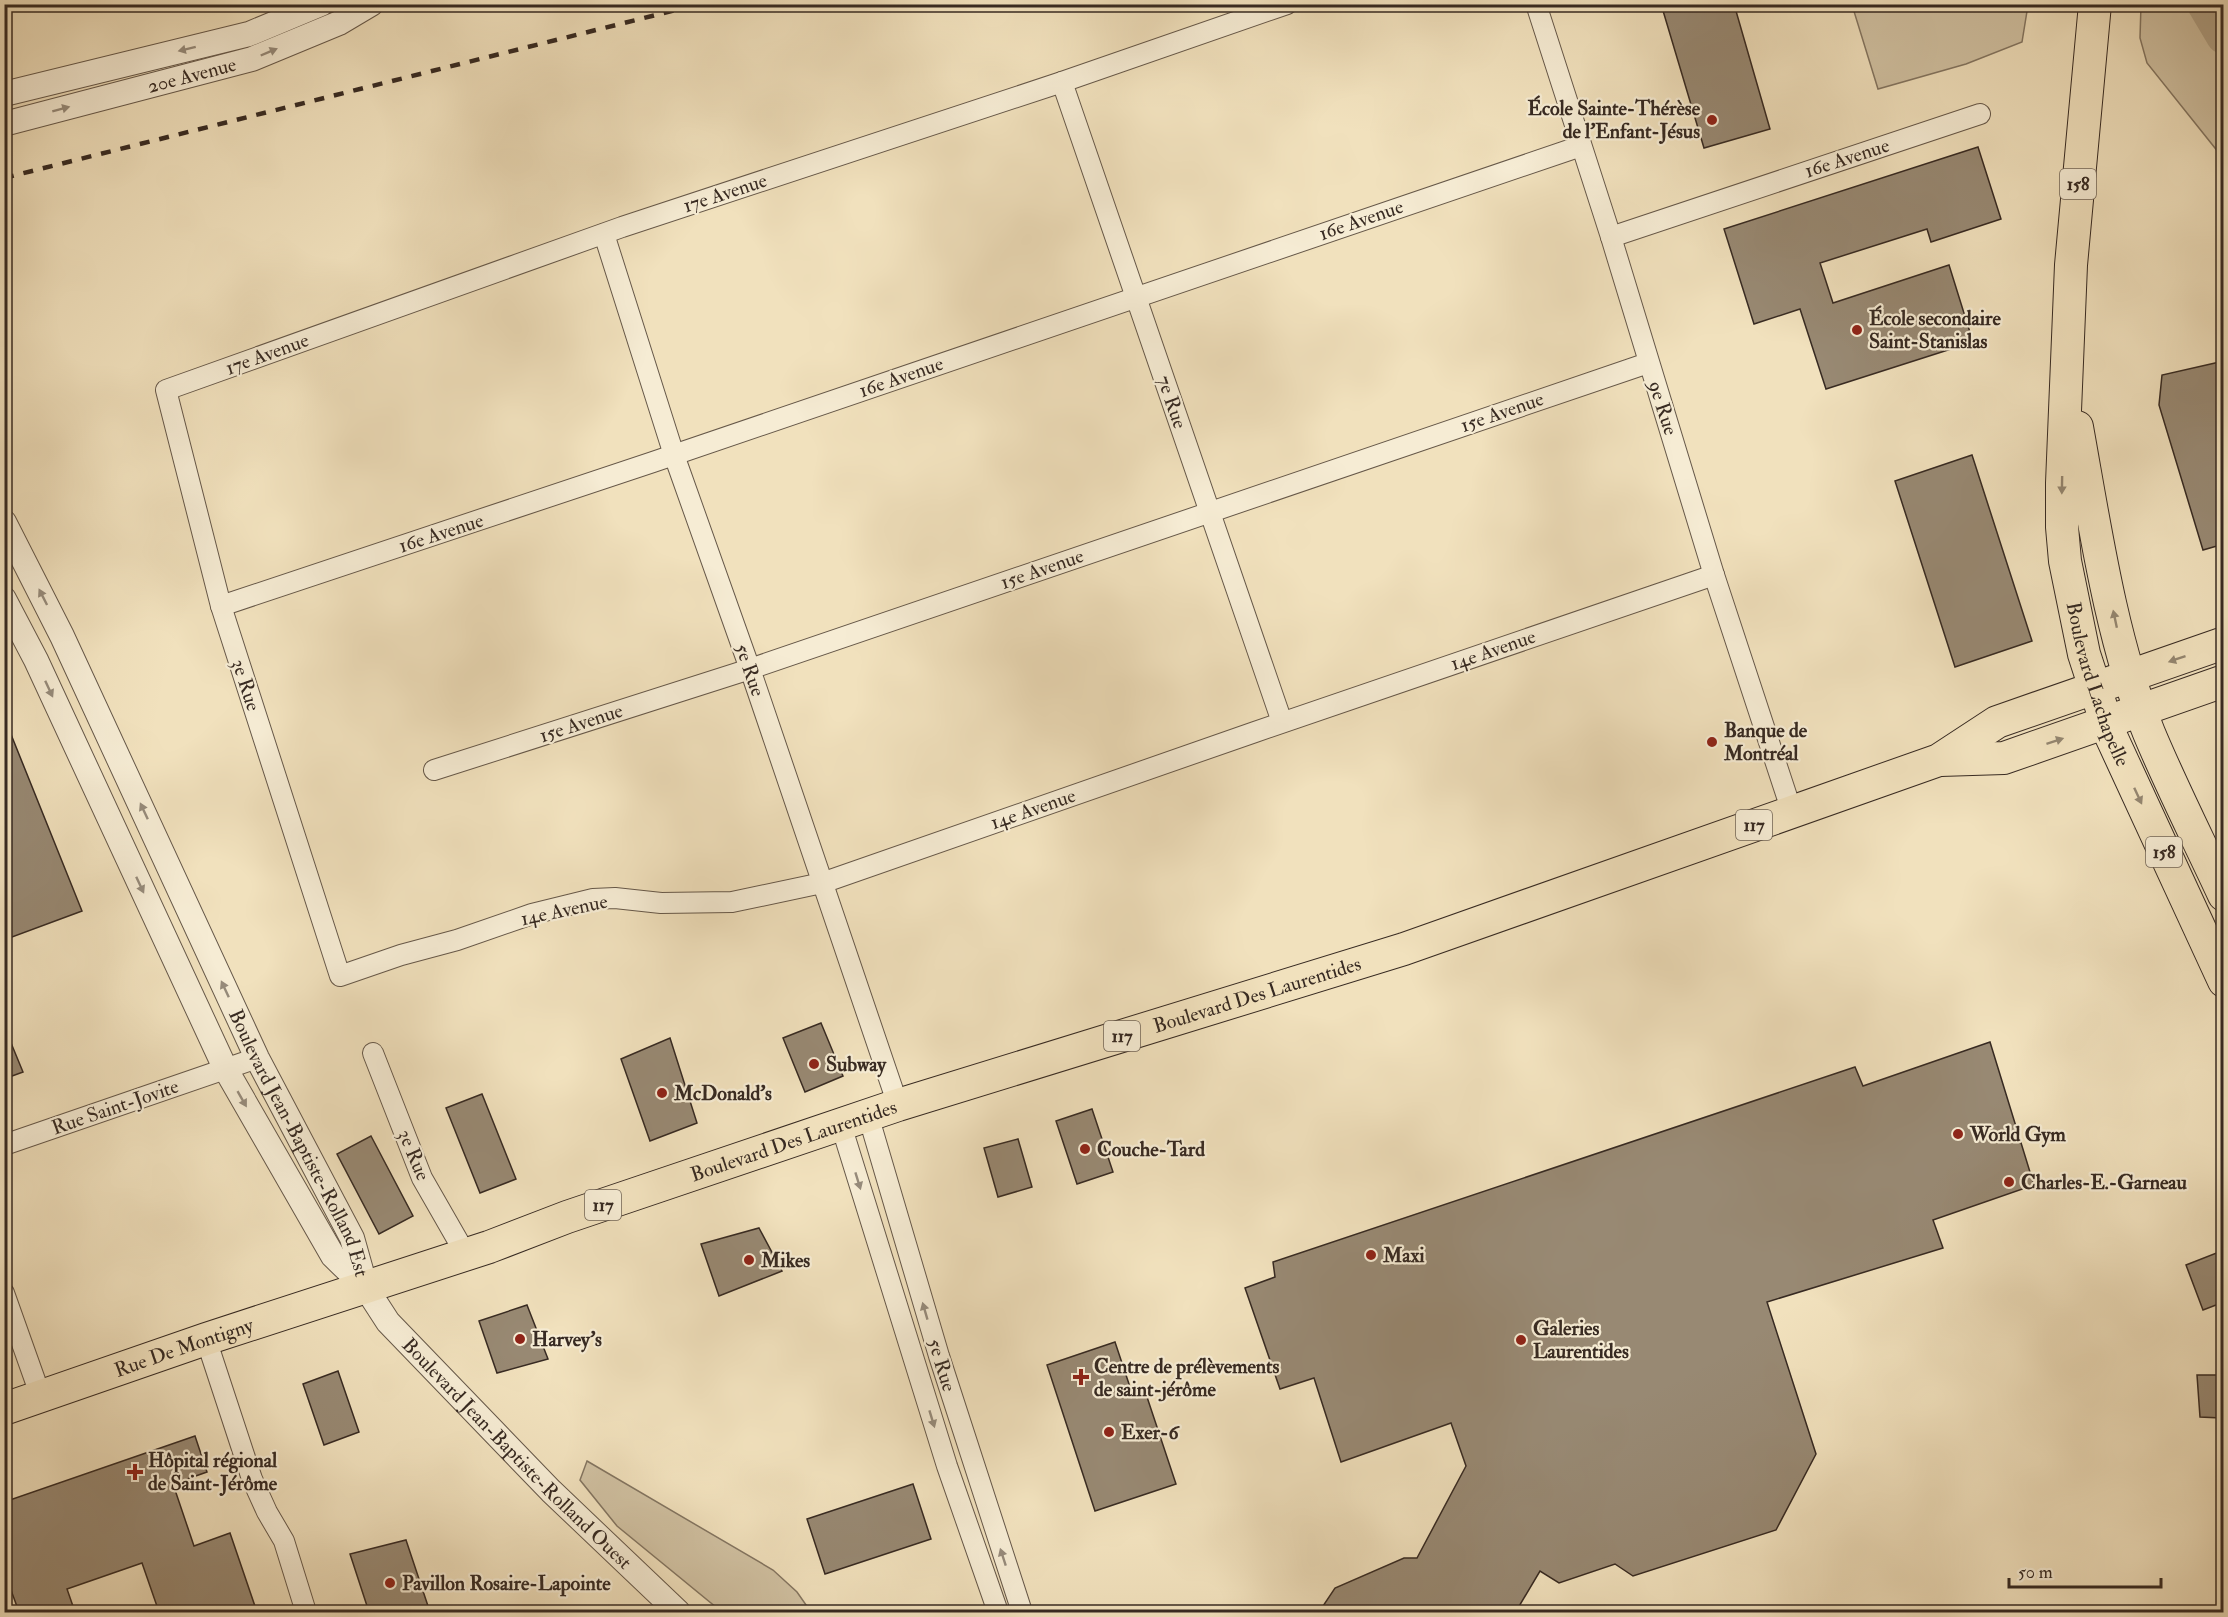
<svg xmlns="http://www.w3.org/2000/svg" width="2228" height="1617" font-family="'IM FELL Double Pica',serif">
<rect width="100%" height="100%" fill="#f1e1bd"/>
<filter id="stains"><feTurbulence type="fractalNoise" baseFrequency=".00333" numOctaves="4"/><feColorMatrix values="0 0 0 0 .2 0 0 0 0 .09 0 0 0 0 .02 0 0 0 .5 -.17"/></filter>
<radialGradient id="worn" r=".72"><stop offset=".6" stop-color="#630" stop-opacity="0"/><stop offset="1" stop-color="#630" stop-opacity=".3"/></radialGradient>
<g fill="#d1c2a3" stroke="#847662" stroke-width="1.5">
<polygon points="1852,5 1852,4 2028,5 2022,42 1966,64 1878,89"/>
<polygon points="2141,5 2223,5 2223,158 2147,63 2140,38"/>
<polygon points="587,1461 773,1570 797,1592 811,1612 722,1612 617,1526 580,1480"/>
</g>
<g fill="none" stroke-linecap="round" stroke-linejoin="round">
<polyline stroke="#b2a388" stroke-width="36" points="2205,4 2224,36"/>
</g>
<g fill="#988973" stroke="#372a22" stroke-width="1.5">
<polygon points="1661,4 1734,4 1770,129 1704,148"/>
<polygon points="1978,147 2001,219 1931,242 1927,229 1820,263 1833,303 1949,265 1973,342 1826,389 1800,309 1754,324 1724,229"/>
<polygon points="2224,361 2224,544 2203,550 2159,405 2162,375"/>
<polygon points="1972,455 2032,641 1955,667 1895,481"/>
<polygon points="4,717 82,911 4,940 4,893 7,892 4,883"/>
<polygon points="821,1023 843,1076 805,1092 783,1038"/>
<polygon points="4,1026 23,1072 4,1079"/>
<polygon points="670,1038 697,1123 650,1141 621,1059"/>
<polygon points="1990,1042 2034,1185 1933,1220 1943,1248 1767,1302 1816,1454 1776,1530 1633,1576 1615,1564 1559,1583 1540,1571 1518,1608 1527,1612 1319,1612 1335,1588 1404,1558 1417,1558 1466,1466 1451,1423 1341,1462 1314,1378 1280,1389 1245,1288 1275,1277 1273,1262 1855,1067 1863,1086"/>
<polygon points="482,1094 516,1179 480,1193 446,1108"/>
<polygon points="1092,1109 1113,1172 1077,1184 1056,1121"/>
<polygon points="371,1136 413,1216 379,1234 337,1154"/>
<polygon points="1018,1139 1032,1187 998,1197 984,1148"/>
<polygon points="759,1228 782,1271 719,1296 701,1244"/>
<polygon points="2224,1250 2224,1302 2203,1310 2186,1265"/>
<polygon points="527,1305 548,1359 497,1373 479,1321"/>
<polygon points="1115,1342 1133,1396 1145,1391 1176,1484 1095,1511 1047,1365"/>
<polygon points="338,1371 359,1432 324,1445 303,1384"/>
<polygon points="2197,1375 2224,1375 2224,1431 2220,1431 2221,1418 2200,1417"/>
<polygon points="195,1436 207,1472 173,1484 194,1546 230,1533 257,1612 159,1612 142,1563 67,1589 75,1612 19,1612 4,1571 4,1502"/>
<polygon points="913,1484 931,1539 825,1574 807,1519"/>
<polygon points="406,1540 430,1612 369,1612 350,1554"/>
</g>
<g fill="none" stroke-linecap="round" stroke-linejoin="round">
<defs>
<g id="minor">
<polyline points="1287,4 1062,82 622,227 166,390 221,606 340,976 401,955 457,940 532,914 593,899 615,898 661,903 732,902 822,883 1255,732 1714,575"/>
<polyline points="1536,4 1611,237 1714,575 1792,812"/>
<polyline points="1062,82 1282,722"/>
<polyline points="604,234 674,455 750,669 898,1105"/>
<polyline points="1611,237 1980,114"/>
<polyline points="221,606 653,462 1581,146"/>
<polyline points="434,770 750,669 1648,363"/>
<polyline points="373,1053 422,1178 465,1253"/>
<polyline points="868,1115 939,1356 1022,1612"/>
<polyline points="841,1125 947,1466 998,1612"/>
<polyline points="4,1145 257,1058"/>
<polyline points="4,1293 41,1397"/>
<polyline points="206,1339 252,1479 267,1512 284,1541 306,1612"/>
</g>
<g id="tertiary">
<polyline points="4,94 249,34 321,4"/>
<path id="s1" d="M 4,124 L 252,59 L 339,23 L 371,4"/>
<path id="s2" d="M 4,522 L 62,636 L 257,1058 L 352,1238 L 366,1288"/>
<path id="s3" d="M 4,599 L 36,660 L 225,1068 L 333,1256 L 366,1288 L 388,1322 L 551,1491 L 678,1612"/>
</g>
<g id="primary">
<path id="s4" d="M 2095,4 L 2071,265 L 2062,483 L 2062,527 L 2065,561 L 2084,654 L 2110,734 L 2224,981"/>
<path d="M 2077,427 C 2095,527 2111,639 2149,733 C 2172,788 2199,841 2224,895"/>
<polyline points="1940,760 2004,758 2224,681"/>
<path id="s5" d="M 4,1409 L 206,1339 L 489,1247 L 567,1217 L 898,1105 L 1404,949 L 1939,760 L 1997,722 L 2224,643"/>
</g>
</defs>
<use href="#minor" stroke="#665849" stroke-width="22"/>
<use href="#tertiary" stroke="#665849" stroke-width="26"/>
<use href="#primary" stroke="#372a22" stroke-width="34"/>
<use href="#minor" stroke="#f6ecd4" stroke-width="20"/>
<use href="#tertiary" stroke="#f6ecd4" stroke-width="24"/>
<use href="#primary" stroke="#f1e1bd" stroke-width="32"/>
<polyline stroke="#372a22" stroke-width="4.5" stroke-dasharray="10 10" stroke-linecap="butt" points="4,178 700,4"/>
</g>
<defs><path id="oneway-solid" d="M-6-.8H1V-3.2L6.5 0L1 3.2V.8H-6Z" transform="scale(1.5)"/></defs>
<g fill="#968b7b">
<use href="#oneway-solid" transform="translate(187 49) rotate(166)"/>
<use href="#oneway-solid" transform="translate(269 52) rotate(-23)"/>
<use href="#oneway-solid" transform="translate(61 109) rotate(-15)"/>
<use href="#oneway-solid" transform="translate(43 597) rotate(-117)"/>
<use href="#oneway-solid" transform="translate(49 689) rotate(65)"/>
<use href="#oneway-solid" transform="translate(144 811) rotate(-115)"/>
<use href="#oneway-solid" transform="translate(140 885) rotate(65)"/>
<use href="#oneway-solid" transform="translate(225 989) rotate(-115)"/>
<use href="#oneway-solid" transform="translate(242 1099) rotate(60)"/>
<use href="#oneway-solid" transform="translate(858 1181) rotate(73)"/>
<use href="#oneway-solid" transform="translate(925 1311) rotate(-106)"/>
<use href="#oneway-solid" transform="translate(932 1419) rotate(73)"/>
<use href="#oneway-solid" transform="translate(1003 1557) rotate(-108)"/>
</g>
<g fill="#948670">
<use href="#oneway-solid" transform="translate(2062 485) rotate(91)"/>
<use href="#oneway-solid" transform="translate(2115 619) rotate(-102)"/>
<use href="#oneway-solid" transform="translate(2177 659) rotate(161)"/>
<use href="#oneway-solid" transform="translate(2055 741) rotate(-18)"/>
<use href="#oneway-solid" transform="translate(2138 796) rotate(65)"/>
</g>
<g fill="#8f2418" stroke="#f6ecd4" stroke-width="2">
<circle cx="1712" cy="120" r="6"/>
<circle cx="1857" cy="330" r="6"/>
<circle cx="1712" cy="742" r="6"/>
<circle cx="814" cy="1064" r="6"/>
<circle cx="662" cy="1093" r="6"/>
<circle cx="1958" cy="1134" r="6"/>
<circle cx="1085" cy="1149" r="6"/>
<circle cx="2009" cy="1182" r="6"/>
<circle cx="1371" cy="1255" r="6"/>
<circle cx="749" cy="1260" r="6"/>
<circle cx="520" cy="1339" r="6"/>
<circle cx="1521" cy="1340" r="6"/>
<path d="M1078 1368h6v6h6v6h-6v6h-6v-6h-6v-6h6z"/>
<circle cx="1109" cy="1432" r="6"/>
<path d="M132 1463h6v6h6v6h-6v6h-6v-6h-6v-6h6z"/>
<circle cx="390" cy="1583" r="6"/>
</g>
<g text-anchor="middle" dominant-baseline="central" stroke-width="4.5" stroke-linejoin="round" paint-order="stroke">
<g fill="#f6ecd4" stroke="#706457" stroke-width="1.5">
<rect x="2060" y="169" width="36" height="30" rx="4.5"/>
<rect x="1736" y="810" width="36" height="30" rx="4.5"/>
<rect x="2146" y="837" width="36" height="30" rx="4.5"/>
<rect x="1104" y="1021" width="36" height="30" rx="4.5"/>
<rect x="585" y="1190" width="36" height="30" rx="4.5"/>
</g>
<g font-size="18" font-weight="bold" fill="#372a22">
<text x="2078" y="184">158</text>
<text x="1754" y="825">117</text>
<text x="2164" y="852">158</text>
<text x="1122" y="1036">117</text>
<text x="603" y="1205">117</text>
</g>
<g font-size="20" fill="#372a22" stroke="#f6ecd4">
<text stroke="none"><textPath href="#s1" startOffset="194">20e Avenue</textPath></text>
<text transform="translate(1847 158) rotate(-18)">16e Avenue</text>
<text transform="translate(725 193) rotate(-18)">17e Avenue</text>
<text transform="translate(1361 220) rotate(-19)">16e Avenue</text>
<text transform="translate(267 354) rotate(-20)">17e Avenue</text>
<text transform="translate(901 377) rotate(-19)">16e Avenue</text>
<text transform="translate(1172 402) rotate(71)">7e Rue</text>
<text transform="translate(1663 408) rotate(72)">9e Rue</text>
<text transform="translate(1502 412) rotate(-19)">15e Avenue</text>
<text transform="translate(441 533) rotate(-18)">16e Avenue</text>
<text transform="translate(1042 569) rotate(-19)">15e Avenue</text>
<text transform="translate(1493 650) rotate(-19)">14e Avenue</text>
<text transform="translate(750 670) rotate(71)">5e Rue</text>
<text stroke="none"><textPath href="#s4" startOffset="686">Boulevard Lachapelle</textPath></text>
<text transform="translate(246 685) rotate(72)">3e Rue</text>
<text transform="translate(581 723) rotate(-18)">15e Avenue</text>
<text transform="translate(1033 809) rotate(-19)">14e Avenue</text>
<text transform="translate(564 910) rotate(-12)">14e Avenue</text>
<text stroke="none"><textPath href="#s5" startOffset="1320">Boulevard Des Laurentides</textPath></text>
<text transform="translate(115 1107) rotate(-19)">Rue Saint-Jovite</text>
<text stroke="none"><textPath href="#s5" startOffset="834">Boulevard Des Laurentides</textPath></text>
<text stroke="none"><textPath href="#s2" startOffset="688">Boulevard Jean-Baptiste-Rolland Est</textPath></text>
<text transform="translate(414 1155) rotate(67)">3e Rue</text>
<text stroke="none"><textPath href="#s5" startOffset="190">Rue De Montigny</textPath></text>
<text transform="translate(942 1365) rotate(73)">5e Rue</text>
<text stroke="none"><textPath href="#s3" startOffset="1006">Boulevard Jean-Baptiste-Rolland Ouest</textPath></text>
</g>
<g font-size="20" font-weight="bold" fill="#372a22" stroke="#f6ecd4" text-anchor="start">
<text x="1700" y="108" text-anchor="end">École Sainte-Thérèse<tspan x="1700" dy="23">de l'Enfant-Jésus</tspan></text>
<text x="1869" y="318">École secondaire<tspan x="1869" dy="23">Saint-Stanislas</tspan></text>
<text x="1724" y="730">Banque de<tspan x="1724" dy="23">Montréal</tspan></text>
<text x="826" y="1064">Subway</text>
<text x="674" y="1093">McDonald's</text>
<text x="1970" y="1134">World Gym</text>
<text x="1097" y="1149">Couche-Tard</text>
<text x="2021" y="1182">Charles-E.-Garneau</text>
<text x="1383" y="1255">Maxi</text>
<text x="761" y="1260">Mikes</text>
<text x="1533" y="1328">Galeries<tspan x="1533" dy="23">Laurentides</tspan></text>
<text x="532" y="1339">Harvey's</text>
<text x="1094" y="1366">Centre de prélèvements<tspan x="1094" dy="23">de saint-jérôme</tspan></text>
<text x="1121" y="1432">Exer-6</text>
<text x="148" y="1460">Hôpital régional<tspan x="148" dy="23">de Saint-Jérôme</tspan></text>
<text x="402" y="1583">Pavillon Rosaire-Lapointe</text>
</g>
</g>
<rect width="2228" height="1617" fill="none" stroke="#f1e1bd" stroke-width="24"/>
<rect x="6" y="6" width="2216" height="1605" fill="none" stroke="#372a22" stroke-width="3"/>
<rect x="12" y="12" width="2204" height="1593" fill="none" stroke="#372a22" stroke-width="1.5"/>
<path d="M2009 1578v9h152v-9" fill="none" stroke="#372a22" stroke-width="3"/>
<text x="2018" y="1578" font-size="18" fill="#372a22" stroke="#f6ecd4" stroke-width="4.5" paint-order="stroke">50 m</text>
<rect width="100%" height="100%" filter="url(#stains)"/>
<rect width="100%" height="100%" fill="url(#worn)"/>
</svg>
